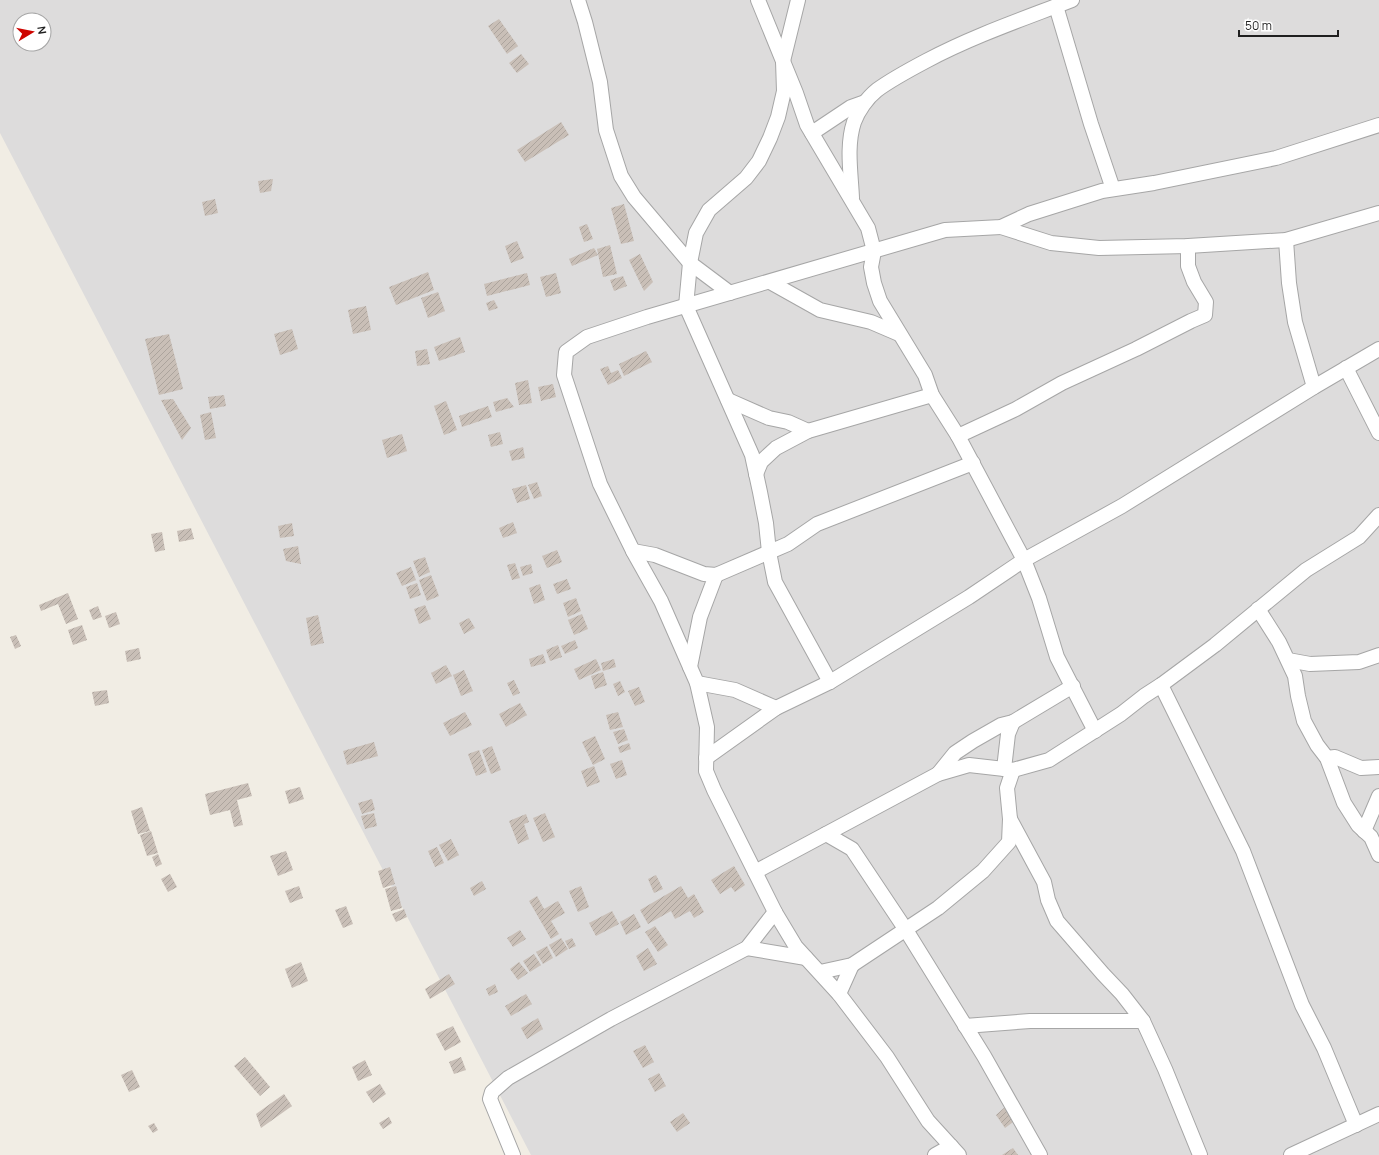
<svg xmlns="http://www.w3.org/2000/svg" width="1379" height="1155" font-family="Manrope,sans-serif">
<defs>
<pattern id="building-hatch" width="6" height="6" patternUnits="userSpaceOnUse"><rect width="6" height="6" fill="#c9bfb7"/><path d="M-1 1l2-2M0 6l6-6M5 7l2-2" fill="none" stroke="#aca49d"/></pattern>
</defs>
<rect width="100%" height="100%" fill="#f1ede4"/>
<path fill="#dddcdc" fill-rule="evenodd" d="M 0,0 L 1379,0 L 1379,1155 L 531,1155 L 0,133 ZM 20,20 L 44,20 L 44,44 L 20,44 Z"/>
<g fill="url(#building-hatch)">
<polygon points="499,19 518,46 507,54 488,26"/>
<polygon points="521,54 529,64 517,73 509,63"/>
<polygon points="561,122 569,135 525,162 517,150"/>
<polygon points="273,179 271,191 260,193 258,181"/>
<polygon points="215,199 218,213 205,216 202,202"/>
<polygon points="624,204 634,241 621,244 611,208"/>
<polygon points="587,224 593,239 584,242 579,227"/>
<polygon points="517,241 524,258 511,263 505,246"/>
<polygon points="610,245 617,274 603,277 597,249"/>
<polygon points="594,248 598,255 572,266 569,259"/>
<polygon points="640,254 653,282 644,291 629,260"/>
<polygon points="428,272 434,290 396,305 389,287"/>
<polygon points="527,273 530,285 487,296 484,284"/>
<polygon points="556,273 561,293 546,297 540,277"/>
<polygon points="623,276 627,286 614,291 610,280"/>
<polygon points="438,292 445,311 428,318 421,298"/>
<polygon points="494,300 498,308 489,311 486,303"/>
<polygon points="366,306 371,330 353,334 348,310"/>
<polygon points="292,329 298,349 280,355 274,334"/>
<polygon points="169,334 183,389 159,395 145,339"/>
<polygon points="460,337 465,352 439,361 434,347"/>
<polygon points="427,349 430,364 417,366 415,351"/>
<polygon points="646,351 652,362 624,376 619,364"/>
<polygon points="608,366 611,373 618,370 622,378 608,385 600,369"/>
<polygon points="528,380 532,403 519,405 515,383"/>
<polygon points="553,384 556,397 541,401 538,387"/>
<polygon points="224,395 226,406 210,409 208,397"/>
<polygon points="507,398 514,407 496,412 493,402"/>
<polygon points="173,399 191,428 182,440 161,400"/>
<polygon points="446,401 457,430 444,435 434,406"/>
<polygon points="488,406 492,417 462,427 459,416"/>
<polygon points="211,412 216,438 205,440 200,415"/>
<polygon points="500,432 503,444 491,447 488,435"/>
<polygon points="402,434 407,451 387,458 382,440"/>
<polygon points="523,447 525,458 512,461 509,451"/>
<polygon points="537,482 542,496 534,499 528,485"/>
<polygon points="526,485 530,499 517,503 512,489"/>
<polygon points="513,522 517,533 503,538 499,528"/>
<polygon points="292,523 294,536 280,538 278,526"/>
<polygon points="191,528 194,539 179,542 177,531"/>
<polygon points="162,532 165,550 155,552 151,534"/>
<polygon points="298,546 301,564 286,561 283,549"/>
<polygon points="557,550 562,562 547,568 542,556"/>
<polygon points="425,557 430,572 419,577 413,561"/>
<polygon points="515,563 520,578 512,580 507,565"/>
<polygon points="531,564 533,573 523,576 520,567"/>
<polygon points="411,567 416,580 402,586 396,573"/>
<polygon points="431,575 439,596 427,601 419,580"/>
<polygon points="567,579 571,589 557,594 553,584"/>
<polygon points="417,583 421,595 410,599 406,587"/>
<polygon points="540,584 545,600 534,604 529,588"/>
<polygon points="68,593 78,619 66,624 58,604 41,611 39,605"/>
<polygon points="576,598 581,611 568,617 563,603"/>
<polygon points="425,605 431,619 419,624 414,609"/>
<polygon points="98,606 102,617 93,620 89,610"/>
<polygon points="116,612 120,624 109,628 105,616"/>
<polygon points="582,614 588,629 574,635 568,620"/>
<polygon points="318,615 324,643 311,646 306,618"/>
<polygon points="469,618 475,628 464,634 459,623"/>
<polygon points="82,625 87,640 73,645 68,630"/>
<polygon points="16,635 21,646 15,649 10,637"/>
<polygon points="575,640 578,648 565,654 561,646"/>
<polygon points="558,645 562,657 550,661 546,650"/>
<polygon points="139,648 141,659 127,662 125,651"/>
<polygon points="543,654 546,663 531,667 529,659"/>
<polygon points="596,659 601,670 579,680 574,669"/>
<polygon points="614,659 616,667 603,671 601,663"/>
<polygon points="446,665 452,676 436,684 431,673"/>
<polygon points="464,670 473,691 461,696 453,675"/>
<polygon points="603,672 607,685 595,689 591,676"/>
<polygon points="514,680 520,693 513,696 507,683"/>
<polygon points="620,681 625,692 618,696 613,684"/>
<polygon points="639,687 645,702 635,706 628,691"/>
<polygon points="107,690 109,703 95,706 92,692"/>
<polygon points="520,703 527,715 506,727 499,714"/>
<polygon points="465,712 472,725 450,736 443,723"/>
<polygon points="618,712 623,727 610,730 606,715"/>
<polygon points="624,729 628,740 618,744 613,732"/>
<polygon points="595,736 605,759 593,765 582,742"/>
<polygon points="374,742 378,756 347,765 343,751"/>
<polygon points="629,743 631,749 620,753 618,747"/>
<polygon points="492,746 501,770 491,774 482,750"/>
<polygon points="479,750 487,772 476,776 468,754"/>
<polygon points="622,760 627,775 616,779 610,764"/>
<polygon points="594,766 600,782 587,787 581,771"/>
<polygon points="248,783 252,796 237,800 243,825 234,827 230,810 210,815 205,794"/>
<polygon points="300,787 304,799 289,804 285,791"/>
<polygon points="372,799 375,810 362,814 358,803"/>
<polygon points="142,807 150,831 138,834 131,811"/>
<polygon points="374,813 377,826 365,829 361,816"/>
<polygon points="545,813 555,837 543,842 533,818"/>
<polygon points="526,814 529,822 524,824 529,839 518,844 509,821"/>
<polygon points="151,831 158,853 147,856 140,835"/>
<polygon points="451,839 459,855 448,861 439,845"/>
<polygon points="437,847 444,863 435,867 428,851"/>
<polygon points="286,851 293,870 278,876 270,856"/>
<polygon points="158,854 162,864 156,867 152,857"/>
<polygon points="734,866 745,885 735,892 731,887 720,894 711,880"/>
<polygon points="390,867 395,884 383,888 378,871"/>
<polygon points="170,874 177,887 168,892 161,879"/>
<polygon points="656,875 663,889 654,893 648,879"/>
<polygon points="482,881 486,889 474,896 470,888"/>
<polygon points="299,886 303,898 290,903 285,891"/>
<polygon points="396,886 402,908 391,911 385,889"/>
<polygon points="581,886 589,907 578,912 569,891"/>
<polygon points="681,886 688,898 694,894 704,912 694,918 690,911 675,919 671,911 648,924 640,910"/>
<polygon points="537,896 544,909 558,901 565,913 551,921 559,934 551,939 529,901"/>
<polygon points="346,906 353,924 343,928 335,910"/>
<polygon points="404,909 407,917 396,922 392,914"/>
<polygon points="612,911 619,924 596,936 589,923"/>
<polygon points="634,914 641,927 626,935 620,922"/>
<polygon points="655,926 668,945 658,952 645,932"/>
<polygon points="520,930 526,939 513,947 507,938"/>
<polygon points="561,938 568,949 556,957 549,945"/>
<polygon points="572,938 576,946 569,949 565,941"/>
<polygon points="547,946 553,958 543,964 536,952"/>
<polygon points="648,948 657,964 644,971 636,956"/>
<polygon points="534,954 541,965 530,972 523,961"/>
<polygon points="301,962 308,981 292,988 285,969"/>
<polygon points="519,962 528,973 518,980 510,969"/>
<polygon points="449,974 455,984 430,999 425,989"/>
<polygon points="495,984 498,992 489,996 486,989"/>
<polygon points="526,994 532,1004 511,1016 505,1006"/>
<polygon points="538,1018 543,1029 527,1039 521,1028"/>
<polygon points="453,1026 461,1042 445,1051 436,1034"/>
<polygon points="645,1045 654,1062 643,1068 633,1051"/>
<polygon points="245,1057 270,1087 260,1096 234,1066"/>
<polygon points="461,1057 466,1070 454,1074 449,1062"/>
<polygon points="365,1060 372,1075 358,1081 352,1067"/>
<polygon points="132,1070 140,1087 129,1092 121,1075"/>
<polygon points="659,1073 666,1086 655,1092 648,1079"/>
<polygon points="380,1084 386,1094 373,1103 366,1092"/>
<polygon points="284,1094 292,1106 261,1128 256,1114"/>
<polygon points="1005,1107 1016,1120 1005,1128 996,1115"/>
<polygon points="683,1113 690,1123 677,1132 670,1122"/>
<polygon points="389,1117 392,1123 383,1129 379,1123"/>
<polygon points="154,1123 158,1130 153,1133 148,1126"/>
<polygon points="1013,1148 1018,1155 1002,1155"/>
</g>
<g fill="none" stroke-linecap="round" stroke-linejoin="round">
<defs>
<g id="minor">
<polyline points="578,0 585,22 600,82 606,130 621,176 634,197 690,263 730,293"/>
<polyline points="758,0 796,93 807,125 868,228 874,251 871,267 874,283 880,301 925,375 932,395 958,436 1024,560 1039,598 1057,657 1095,731"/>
<polyline points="798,0 783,61 784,91 778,117 770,138 759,161 746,178 709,210 696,233 690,263 686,306 752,455 760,492 766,523 769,552 775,582 830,682"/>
<polyline points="1056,6 1091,124 1113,189"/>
<polyline points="812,133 851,107 865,102"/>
<path d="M 852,198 C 851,174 846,146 854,122 C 858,111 867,98 877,90 C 892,79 909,70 926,61 C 973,36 1023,19 1072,0"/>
<polyline points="1001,227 1051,243 1099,248 1188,246 1286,240 1379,213"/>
<polyline points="1286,240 1289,283 1295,322 1314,387"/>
<polyline points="770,282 820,310 871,322 899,334"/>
<polyline points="1346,368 1379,433"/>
<polyline points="728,400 769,418 788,422 808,431"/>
<polyline points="958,436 1016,409 1062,383 1136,349 1191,321 1205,315 1206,302 1194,282 1188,266 1188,246"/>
<polyline points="756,474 761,462 776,448 808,431 932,395"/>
<polyline points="633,551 655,555 704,574 716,575 788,544 817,524 973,463"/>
<polyline points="1258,609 1279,642 1295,676 1298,696 1304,721 1317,745 1327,758 1344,803 1358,825 1371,837 1379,855"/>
<polyline points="1288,660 1310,664 1359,662 1379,655"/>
<polyline points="690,667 700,617 716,575"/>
<polyline points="697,683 735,690 776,708"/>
<polyline points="1161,685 1243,851 1302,1005 1324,1048 1356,1125"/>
<polyline points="706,758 776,708 830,682 969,597 1024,560 1122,506 1314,387 1379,349"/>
<polyline points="1327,758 1335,757 1361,768 1379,767"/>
<polyline points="1004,769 1008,734 1013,722"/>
<polyline points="938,774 955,753 973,741 1001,725 1013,722 1073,686"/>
<polyline points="1010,819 1044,882 1048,900 1057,921 1103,974 1122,994 1143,1021 1165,1069 1200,1155"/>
<polyline points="1364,831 1379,796"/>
<polyline points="826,834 852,849 906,930 984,1056 1040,1155"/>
<polyline points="755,872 938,774 969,765 1013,770 1049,760 1121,714 1144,696 1161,685 1215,645 1306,570 1359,537 1379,515"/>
<polyline points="747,948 806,958"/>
<polyline points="820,972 852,965 938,908 983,871 1009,842 1010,819 1007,788 1013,770"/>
<polyline points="839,994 852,965"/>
<polyline points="965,1026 1030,1021 1143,1021"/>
<polyline points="513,1155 490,1099 492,1092 508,1078 611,1019 747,948 775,912"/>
<polyline points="935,1155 951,1146"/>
<polyline points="959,1155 928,1121 887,1057 839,994 796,947 775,912 714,790 706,771 707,727 697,683 661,601 633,551 600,484 564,375 566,352 587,337 647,317 945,230 1001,227 1029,214 1102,191 1154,183 1276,158 1379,125"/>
<polyline points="1291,1155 1379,1114"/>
</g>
</defs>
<use href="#minor" stroke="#a6a6a6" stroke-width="16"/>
<use href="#minor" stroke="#fff" stroke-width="14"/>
</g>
<g transform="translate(32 32) rotate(80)"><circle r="19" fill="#ffffff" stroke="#a5a5a5"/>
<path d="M0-3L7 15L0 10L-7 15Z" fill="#ce0500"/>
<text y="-6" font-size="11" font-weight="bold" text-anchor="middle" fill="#1f1f1f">N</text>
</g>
<path d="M1239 30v6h99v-6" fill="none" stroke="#1f1f1f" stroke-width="2"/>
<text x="1245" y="30" font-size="12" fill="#1f1f1f" stroke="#ffffff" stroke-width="3" paint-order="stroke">50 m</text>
</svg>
